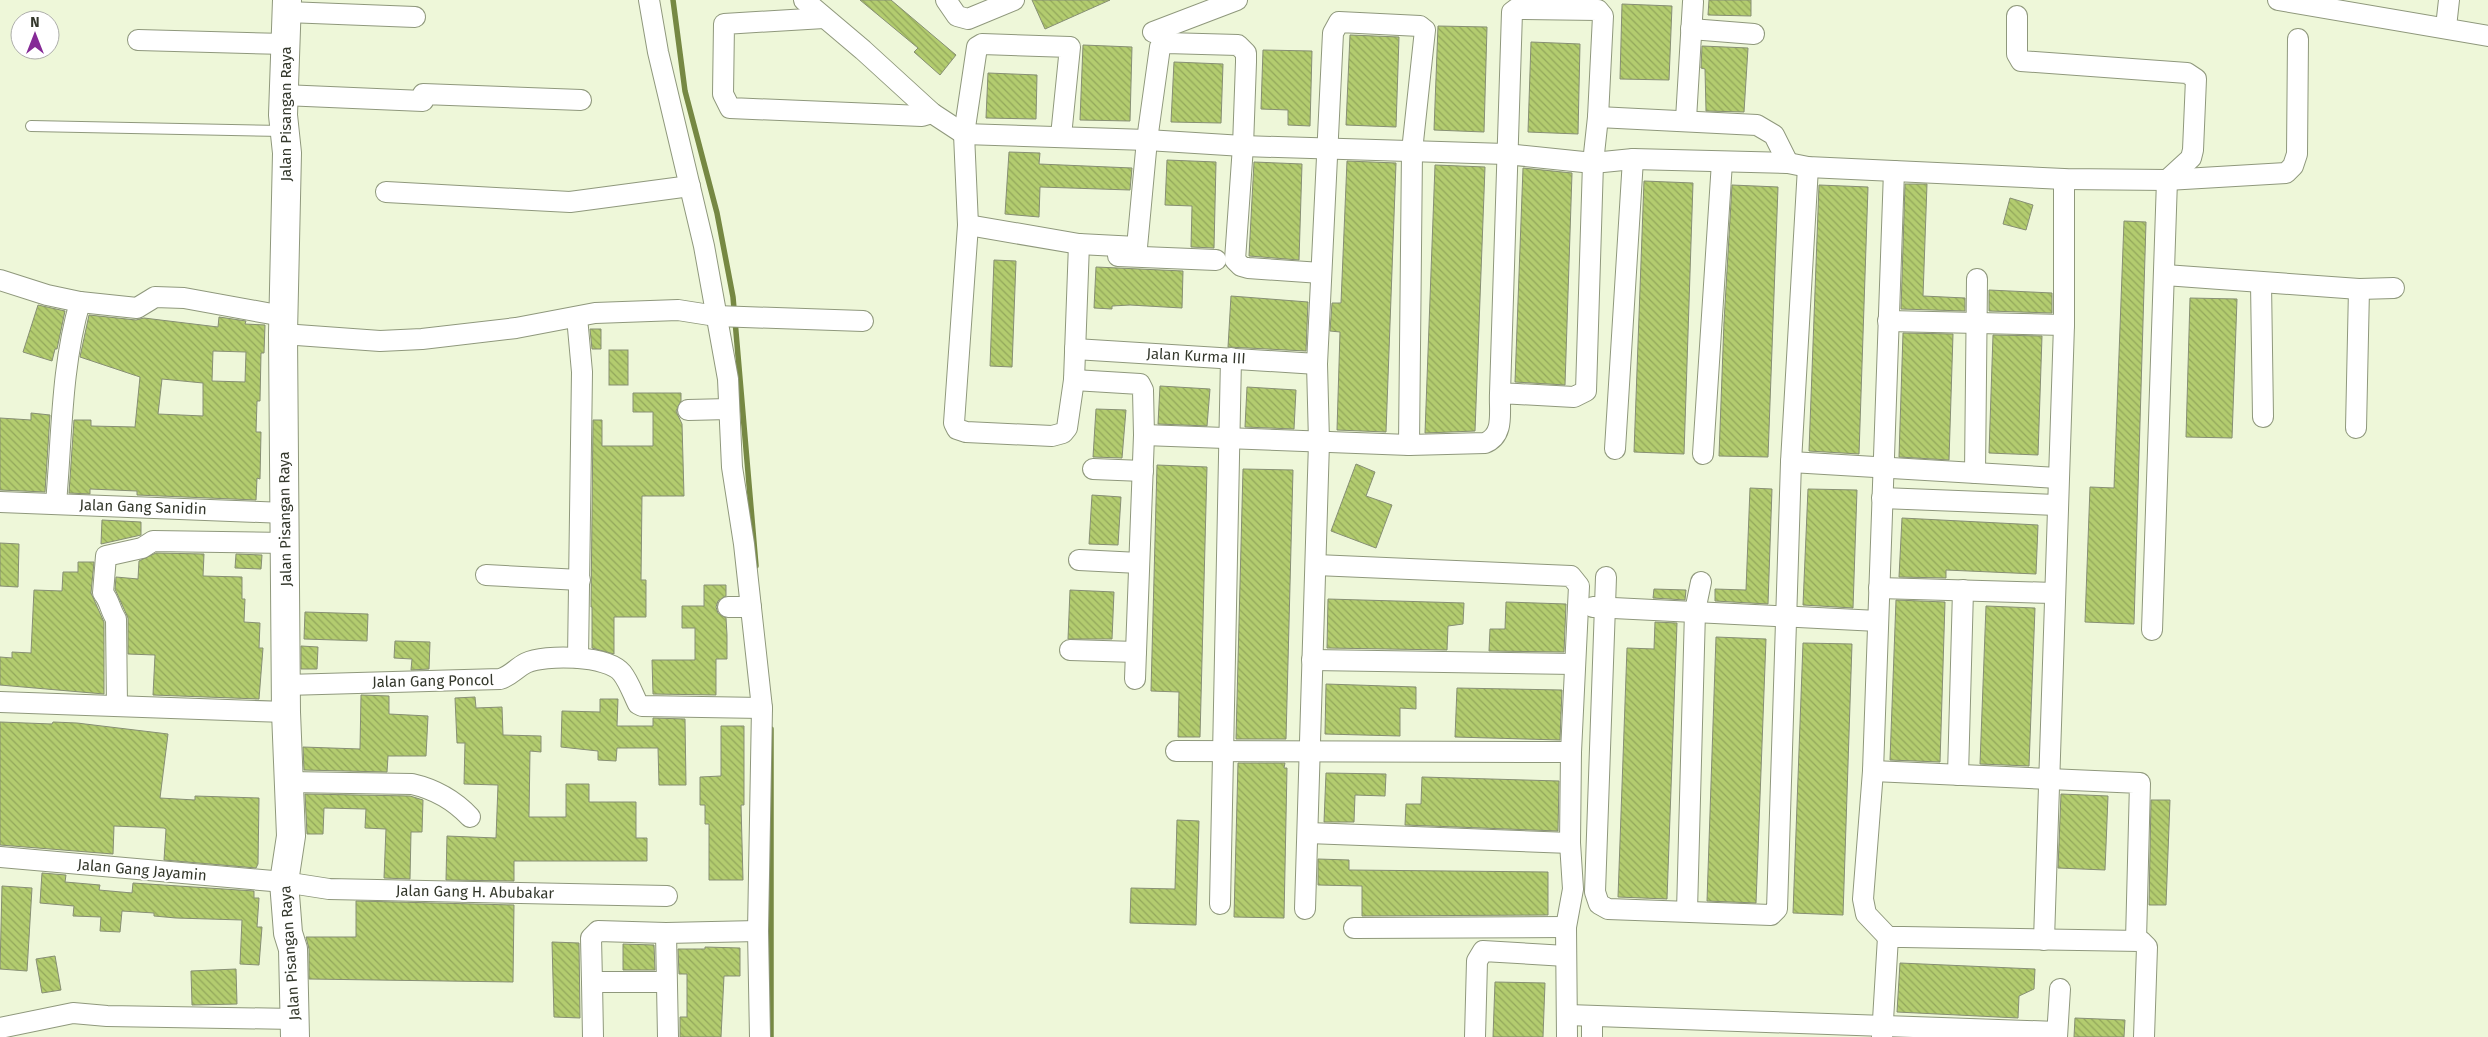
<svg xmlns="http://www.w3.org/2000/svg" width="2488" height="1037" font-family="'Fira Sans',sans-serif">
<defs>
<pattern id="building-back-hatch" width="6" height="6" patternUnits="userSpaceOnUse" patternTransform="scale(1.25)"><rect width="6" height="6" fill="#b3cc6f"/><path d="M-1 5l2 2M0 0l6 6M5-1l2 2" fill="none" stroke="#92a75b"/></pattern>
</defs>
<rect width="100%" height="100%" fill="#eef7d9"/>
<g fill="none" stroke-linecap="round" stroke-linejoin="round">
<g stroke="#768843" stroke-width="5.5">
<polyline points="673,0 685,91 717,213 733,297 756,566"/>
<polyline points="771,1037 771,729"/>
</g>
</g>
<g fill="url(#building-back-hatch)" stroke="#878f74" fill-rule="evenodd">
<polygon points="860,0 891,0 956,55 940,75 914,52 918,48"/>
<polygon points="1032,0 1110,0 1045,29"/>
<polygon points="1709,0 1751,0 1751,16 1708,15"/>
<polygon points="1622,4 1672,6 1669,80 1620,79"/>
<polygon points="1438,26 1487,27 1484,132 1434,130"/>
<polygon points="1350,35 1399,37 1396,127 1346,125"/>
<polygon points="1531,42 1580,44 1578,134 1528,132"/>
<polygon points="1083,45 1132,47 1130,121 1080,120"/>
<polygon points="1702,46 1748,48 1744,112 1706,111 1705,69 1701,68"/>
<polygon points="1263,50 1312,51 1310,126 1288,125 1288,110 1261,109"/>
<polygon points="1174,62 1223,64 1221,123 1171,122"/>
<polygon points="988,73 1037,75 1036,119 986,118"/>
<polygon points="1009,152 1040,153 1039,164 1132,168 1130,190 1040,187 1039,217 1005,214"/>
<polygon points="1167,160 1216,162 1214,248 1191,247 1192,206 1165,205"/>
<polygon points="1347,161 1396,163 1386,432 1337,430 1340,332 1330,331 1332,303 1341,303"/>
<polygon points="1254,162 1302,164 1299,260 1249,256"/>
<polygon points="1435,165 1485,167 1475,431 1425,433"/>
<polygon points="1523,168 1572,173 1565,385 1515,382"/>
<polygon points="1644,181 1693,183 1684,454 1634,452"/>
<polygon points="1905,184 1927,184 1923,296 1965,298 1965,311 1901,309"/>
<polygon points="1732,185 1778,187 1768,457 1719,456 1724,322"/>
<polygon points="1819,185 1868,187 1859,454 1809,451"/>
<polygon points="2010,198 2033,205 2026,230 2003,224"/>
<polygon points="2124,221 2146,222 2134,624 2085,622 2090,487 2114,488"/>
<polygon points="994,260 1016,261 1012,367 990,366"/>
<polygon points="1096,267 1183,271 1182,308 1130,305 1112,306 1112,309 1094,308"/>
<polygon points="1989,290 2052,293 2052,313 1989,311"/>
<polygon points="1231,296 1308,302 1306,351 1228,347"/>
<polygon points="2190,298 2237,299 2232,438 2186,437"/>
<polygon points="38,305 65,311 57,349 55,349 52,361 23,352"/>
<path d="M 89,315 L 136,320 L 144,318 L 218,327 L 219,317 L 226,318 L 246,321 L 245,324 L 265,325 L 264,353 L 261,353 L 260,401 L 257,401 L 256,432 L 261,432 L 260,479 L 257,478 L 256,500 L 137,495 L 137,491 L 90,489 L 90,494 L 69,493 L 74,420 L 91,420 L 91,426 L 135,427 L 140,377 L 80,357 ZM 213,351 L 246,352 L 245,382 L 212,381 ZM 162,379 L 203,383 L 203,416 L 158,414 Z"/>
<polygon points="590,329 601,329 601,349 592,349"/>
<polygon points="1903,333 1953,334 1949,460 1899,457"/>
<polygon points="1993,335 2042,336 2038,455 1989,453"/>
<rect x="609" y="350" width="19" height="35"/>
<polygon points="1160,386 1210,389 1207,426 1158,424"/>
<polygon points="1247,387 1296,390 1294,429 1245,427"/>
<polygon points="633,393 681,393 681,401 676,411 682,424 684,496 642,496 641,580 646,580 646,617 614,617 614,654 592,648 592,607 591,607 593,420 602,420 602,446 653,446 653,412 633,412"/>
<polygon points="1096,409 1126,410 1122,458 1093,457"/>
<polygon points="31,413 50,415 45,492 0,490 0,418 31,420"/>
<polygon points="1356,464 1375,472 1366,496 1392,505 1376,548 1331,531"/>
<polygon points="1157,465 1207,467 1200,737 1178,737 1179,692 1151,691"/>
<polygon points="1243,469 1293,470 1286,739 1236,739"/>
<polygon points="1750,488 1772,489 1768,604 1715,601 1715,589 1746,590"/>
<polygon points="1808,489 1857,490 1853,608 1803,605"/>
<polygon points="1092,495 1121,497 1118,545 1089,544"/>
<polygon points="1902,518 2038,525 2036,574 1946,570 1946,578 1899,577"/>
<polygon points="102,520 141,522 141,535 101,544"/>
<polygon points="0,543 19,544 18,587 0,586"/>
<polygon points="156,553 204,554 203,576 242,577 242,599 245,599 244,622 260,623 259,648 263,648 259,699 153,695 155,655 128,654 128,618 115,589 116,577 138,579 139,561"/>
<polygon points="236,554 262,555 261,569 235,568"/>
<polygon points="78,562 94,562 91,593 104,622 104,694 0,685 0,657 12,658 12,652 31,653 34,590 62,591 63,572 78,572"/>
<polygon points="704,585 726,585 726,596 718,601 716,607 718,613 726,618 727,635 727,659 716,659 716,695 653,694 652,660 695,660 695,628 682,628 682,606 704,606"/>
<polygon points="1654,589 1686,590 1685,600 1653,598"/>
<polygon points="1070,590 1114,592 1112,639 1068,639"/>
<polygon points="1328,599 1464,603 1463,624 1448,626 1447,650 1327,648"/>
<polygon points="1896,600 1945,602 1940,762 1890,760"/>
<polygon points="1506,602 1566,604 1564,652 1489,651 1490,629 1505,629"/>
<polygon points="1986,606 2035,608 2029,766 1980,764"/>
<polygon points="305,612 368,614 367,641 304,639"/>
<polygon points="1655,622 1677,623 1667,899 1618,897 1627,648 1654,649"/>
<polygon points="1716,637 1766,639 1756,903 1707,901"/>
<polygon points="395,641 430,642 429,669 411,670 412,659 394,658"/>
<polygon points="1803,643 1852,644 1843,915 1793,913"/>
<polygon points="301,646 318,647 317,669 301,669"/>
<polygon points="1326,684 1416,687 1416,709 1400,708 1400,736 1325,734"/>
<polygon points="1457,688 1562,690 1560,740 1455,737"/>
<polygon points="361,695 389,696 389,714 428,716 426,756 388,756 387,772 304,770 303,747 360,749"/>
<polygon points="475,697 476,708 502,707 503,735 541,736 541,752 530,751 529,817 566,817 566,784 589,784 589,802 636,802 636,838 647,838 647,861 514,861 514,881 446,880 447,836 496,838 498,785 464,784 465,743 457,743 455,698"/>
<polygon points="600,699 618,699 617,726 653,726 653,718 685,719 686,785 659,785 658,748 617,748 616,761 598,760 598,751 561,747 562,711 600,712"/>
<polygon points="0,722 52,724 53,722 77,723 168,734 160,798 195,800 195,796 259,798 258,864 256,868 164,860 166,829 164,828 114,826 113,854 0,845"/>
<polygon points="721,726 744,726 744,805 741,805 743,880 709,880 709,824 705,824 705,805 700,805 700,777 721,776"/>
<polygon points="1238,763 1285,763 1284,768 1287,768 1284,918 1234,917"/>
<polygon points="1326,773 1386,774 1385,796 1355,795 1354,822 1324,822"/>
<polygon points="1422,777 1559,781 1558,831 1405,825 1406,804 1421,804"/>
<polygon points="305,794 410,796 423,800 422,832 411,832 410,879 384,878 386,829 365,828 366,809 324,808 323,834 307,834"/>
<polygon points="2061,794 2108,796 2105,870 2058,868"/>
<polygon points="2151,800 2170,800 2166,905 2149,905"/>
<polygon points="1177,820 1199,821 1196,925 1130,923 1131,888 1175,889"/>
<polygon points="1318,859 1349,860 1349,870 1548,872 1548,915 1362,916 1362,886 1318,885"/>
<polygon points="42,873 66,875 65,882 100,885 99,890 132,893 133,883 254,891 254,898 259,898 257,927 262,927 259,965 240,964 242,920 176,918 154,916 154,913 122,911 120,932 100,931 101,917 73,916 74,906 40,903"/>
<polygon points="2,886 32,888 27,971 0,969"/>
<polygon points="356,901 514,905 513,982 309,979 309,949 306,937 356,937"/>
<polygon points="552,942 579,943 580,1018 554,1017"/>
<polygon points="623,944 654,945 655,970 623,970"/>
<polygon points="705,947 740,948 740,976 724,976 721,1037 680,1037 680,1017 687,1017 687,974 679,974 678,949 705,949"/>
<polygon points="55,956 61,990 42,993 36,959"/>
<polygon points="1900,963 2035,969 2034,989 2019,996 2018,1018 1897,1012"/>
<polygon points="236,969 237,1004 192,1005 191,971"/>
<polygon points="1495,982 1545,983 1543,1037 1493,1037"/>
<polygon points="2075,1018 2125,1020 2124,1037 2074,1037"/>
</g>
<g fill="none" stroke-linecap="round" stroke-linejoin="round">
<defs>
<polyline id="lane" points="31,126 283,131"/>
<g id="street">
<polyline points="649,0 658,52 704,246 728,379 732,467 744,544 762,708 758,931 760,1037"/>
<polyline points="804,0 863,50 932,113 964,134 1147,140 1243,146 1506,154 1593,163 1633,159 1788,163 1808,167 2064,179 2167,180 2286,173 2293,166 2297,154 2298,39"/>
<polyline points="946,0 957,16 968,19 1014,0"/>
<polyline points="2278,0 2488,36"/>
<polyline points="287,12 415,17"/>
<polyline points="2017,16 2017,54 2021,61 2187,73 2196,79 2193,150 2191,158 2167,180 2152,630"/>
<polyline points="824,18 724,24 723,94 730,108 922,116 932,113"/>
<polyline points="2446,27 2449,0"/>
<polyline points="1691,29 1754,34"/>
<polyline points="1153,32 1237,0"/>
<polyline points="138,40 286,44"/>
<polyline points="283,95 423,101 423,94 581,100"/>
<polyline points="1598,117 1757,125 1774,135 1788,163"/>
<polyline points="1686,119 1693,2"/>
<polyline points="1061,136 1070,47 982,44 977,47 964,134 968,225 954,423 957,429 966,432 1052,436 1063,433 1067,428 1074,380 1079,244"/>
<polyline points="386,192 570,202 690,186"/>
<polyline points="968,225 1079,244 1137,247 1147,140 1160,47 1166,43 1238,45 1246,53 1246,62 1243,146 1235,260 1241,266 1248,268 1321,273"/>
<polyline points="1118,256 1216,260"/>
<polyline points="2165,275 2359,289 2394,288"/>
<polyline points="0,280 47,295 80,302 137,308 155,297 184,298 283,316"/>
<polyline points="2261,283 2263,417"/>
<polyline points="577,317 582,372 578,658"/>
<polyline points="1888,321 2064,325"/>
<polyline points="283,334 380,341 422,339 516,328 595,313 678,310 716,316 863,321"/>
<polyline points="1075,349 1317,364"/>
<polyline points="1074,380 1140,384 1143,390 1144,435 1135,679"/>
<polyline points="688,410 729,409"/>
<polyline points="2356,428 2359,289"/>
<path d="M 1144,435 L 1409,445 L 1485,443 C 1505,435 1499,412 1500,393 L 1512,12 L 1516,9 L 1598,10 L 1603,16 L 1598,117 L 1593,163 L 1586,391 L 1574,397 L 1500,393"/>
<polyline points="1615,449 1633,159"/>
<polyline points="1703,454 1722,162"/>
<polyline points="1791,462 2058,478"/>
<polyline points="1093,469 1143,471"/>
<polyline points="1975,473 1977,279"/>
<polyline points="1882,498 2056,505"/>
<polyline points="0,502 285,513"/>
<path d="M 56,503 C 62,436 61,367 80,302"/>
<polyline points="1079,560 1139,563"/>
<polyline points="1316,565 1571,576 1579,586 1571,752 1570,843 1573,889 1566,927 1567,1037"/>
<polyline points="486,575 580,580"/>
<polyline points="1606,577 1595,892 1599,904 1608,909 1771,915 1777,909 1791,462 1808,167"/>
<polyline points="1879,588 2054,593"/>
<polyline points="728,607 751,607"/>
<polyline points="1593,607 1878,621"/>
<polyline points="1070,650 1136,652"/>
<polyline points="1312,660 1575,664"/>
<path d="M 286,685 L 500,679 C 511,676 516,668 526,663 C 545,654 608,655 622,673 C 629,682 633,694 638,704 L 642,706 L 762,708"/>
<polyline points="0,702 286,712"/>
<path d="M 117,706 L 116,619 C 110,610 110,601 103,593 L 106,556 L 142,548 L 153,541 L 286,543"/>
<polyline points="1176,751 1571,752"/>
<polyline points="1873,771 2140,783 2136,940"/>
<polyline points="1958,775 1963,590"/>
<path d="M 288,782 L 412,784 C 434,789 454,800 470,817"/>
<polyline points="1308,833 1570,843"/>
<polyline points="0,857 284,882 329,889 667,896"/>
<polyline points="1220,904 1231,358"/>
<polyline points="1305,909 1319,442 1317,364 1333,33 1339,22 1420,26 1425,30 1412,151 1409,445"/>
<polyline points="1687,911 1695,611 1701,582"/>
<polyline points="1354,928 1566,927"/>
<polyline points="666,933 668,1037"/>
<polyline points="1888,937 1866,914 1863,899 1873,771 1894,171"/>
<polyline points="2044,940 2064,325 2064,179"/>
<polyline points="592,982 591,938 598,931 666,933 758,931"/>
<polyline points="1568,1015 2057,1032"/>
<polyline points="0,1028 73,1013 107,1016 295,1019"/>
<polyline points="593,1037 592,982 665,982"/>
<polyline points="1475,1037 1477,961 1483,951 1566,956"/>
<polyline points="1592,1037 1592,1017"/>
<polyline points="1882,1037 1888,937 1903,937 2141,941 2147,947 2144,1037"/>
<polyline points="2057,1037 2060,989"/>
</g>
<polyline id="secondary" points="287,0 283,115 287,153 283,334 286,712 291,836 284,882 288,933 293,949 295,1037"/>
</defs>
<use href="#lane" stroke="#8f987c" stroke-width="12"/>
<use href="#street" stroke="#8f987c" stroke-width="22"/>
<use href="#secondary" stroke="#8f987c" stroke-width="30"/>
<use href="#lane" stroke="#fff" stroke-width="10"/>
<use href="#street" stroke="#fff" stroke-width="20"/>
<use href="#secondary" stroke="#fff" stroke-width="28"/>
</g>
<g text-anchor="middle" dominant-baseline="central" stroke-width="4" stroke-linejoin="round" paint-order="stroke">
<g font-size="15" fill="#34382c" stroke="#fff">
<text transform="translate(286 114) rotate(-90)">Jalan Pisangan Raya</text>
<text transform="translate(1196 356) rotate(3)">Jalan Kurma III</text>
<text transform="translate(143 507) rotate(2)">Jalan Gang Sanidin</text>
<text transform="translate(285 519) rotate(-91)">Jalan Pisangan Raya</text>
<text transform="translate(433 681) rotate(-1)">Jalan Gang Poncol</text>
<text transform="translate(142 870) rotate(5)">Jalan Gang Jayamin</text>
<text transform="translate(475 892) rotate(1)">Jalan Gang H. Abubakar</text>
<text transform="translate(290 953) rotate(-94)">Jalan Pisangan Raya</text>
</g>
</g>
<g transform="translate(35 35)"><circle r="24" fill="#ffffff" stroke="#aeafab"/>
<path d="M0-4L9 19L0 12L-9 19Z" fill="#852a96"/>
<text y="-8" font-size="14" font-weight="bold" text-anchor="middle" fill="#34382c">N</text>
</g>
</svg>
